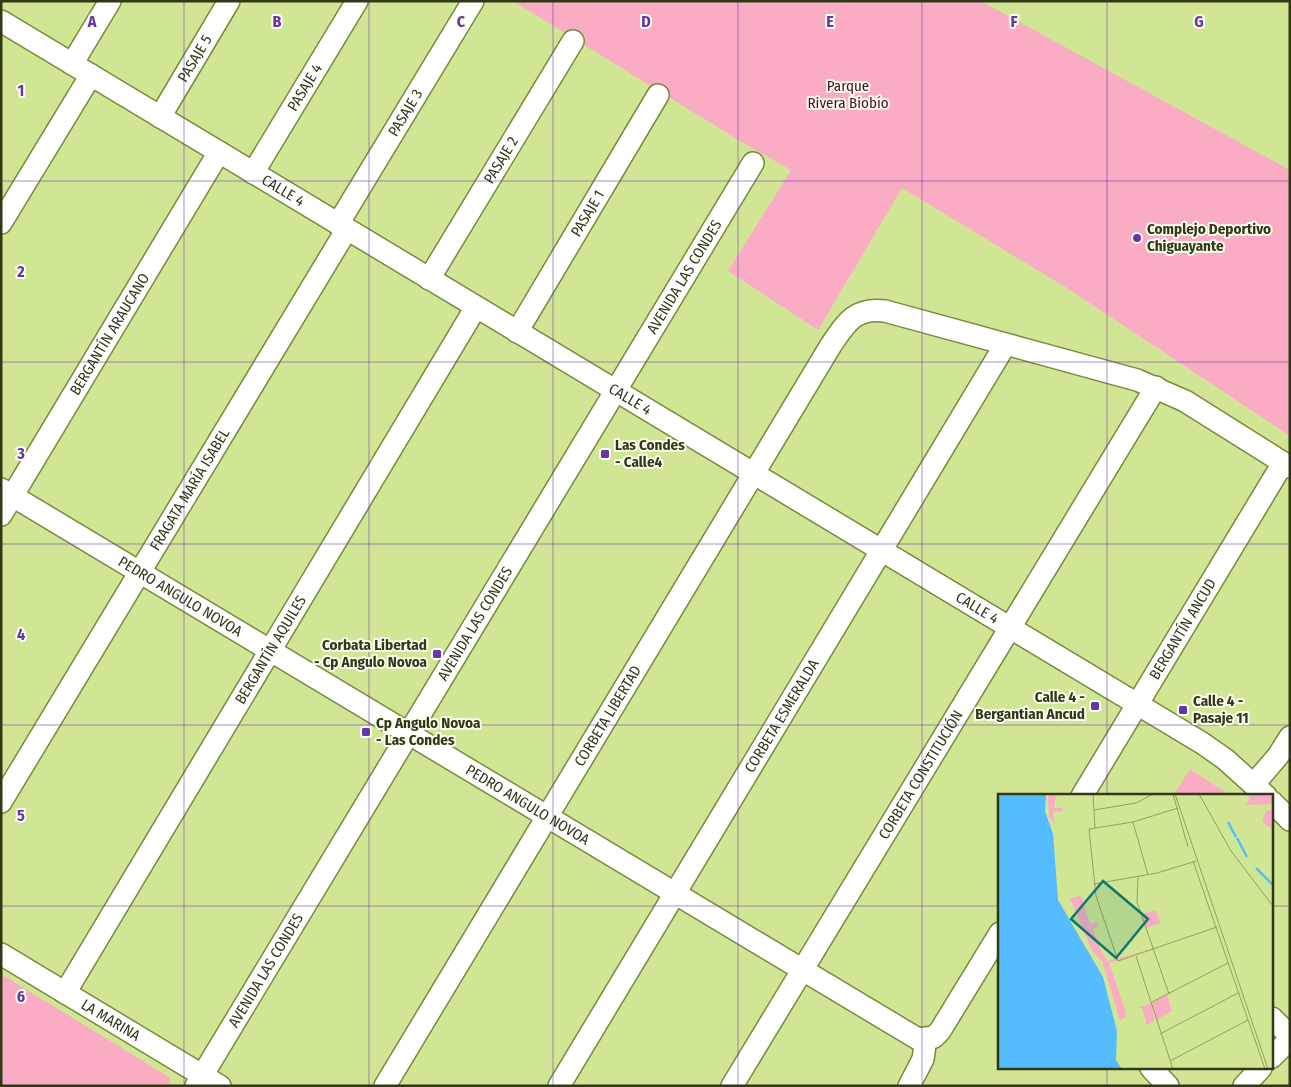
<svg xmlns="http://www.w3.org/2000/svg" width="1291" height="1087" font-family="'Fira Sans Condensed',sans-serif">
<rect width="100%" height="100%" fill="#d1e695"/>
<g fill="#f9acc3">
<polygon points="513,1 981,1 1290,170 1290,436 1067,288 902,188 818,330 728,271 791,170 740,141"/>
<polygon points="1190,769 1231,796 1173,796"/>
<polygon points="1,974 169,1077 171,1086 1,1086"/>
</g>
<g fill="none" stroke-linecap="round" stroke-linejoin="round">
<defs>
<g id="minor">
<path id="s1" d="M 1,21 L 1202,743 L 1225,759 L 1266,796"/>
<polyline points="72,64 110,1"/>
<path id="s2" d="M 160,117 L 229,1"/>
<path id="s3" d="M 253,173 L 357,1"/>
<polyline points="1,223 91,75"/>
<path id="s4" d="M 338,224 L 473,1"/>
<path id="s5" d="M 429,279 L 573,41"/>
<path id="s6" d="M 517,332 L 658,95"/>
<path id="s7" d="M 1,489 L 918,1039 L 934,1037 L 940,1031 L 1000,933"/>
<path id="s8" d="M 1,515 L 219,152"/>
<polyline points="1254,784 1278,756 1290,737"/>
<path id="s9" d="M 1082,796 L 1283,463"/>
<path id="s10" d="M 1,802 L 347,229"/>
<polyline points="1272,802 1290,820"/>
<path id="s11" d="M 1,954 L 220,1086"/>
<path id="s12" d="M 65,993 L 476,307"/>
<polyline points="1272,1018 1290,1036"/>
<polyline points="1272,1057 1290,1039"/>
<polyline points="1151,1068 1168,1086"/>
<path id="s13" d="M 196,1086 L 753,163"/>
<path id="s14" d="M 385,1086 L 831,345 C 846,323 855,307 885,311 L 1137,380 L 1185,401 L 1290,467"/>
<path id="s15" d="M 559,1086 L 1005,345"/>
<path id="s16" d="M 732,1086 L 1156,387"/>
<polyline points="909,1086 923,1059 926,1039"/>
<polyline points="1244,1086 1261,1068"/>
</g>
</defs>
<use href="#minor" stroke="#788a3b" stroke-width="24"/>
<use href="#minor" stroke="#fff" stroke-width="21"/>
</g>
<path fill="none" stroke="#6933a9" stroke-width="1" stroke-opacity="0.55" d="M 184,1 L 184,1086M 369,1 L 369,1086M 553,1 L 553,1086M 738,1 L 738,1086M 922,1 L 922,1086M 1107,1 L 1107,796M 1,181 L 1290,181M 1,362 L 1290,362M 1,544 L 1290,544M 1,725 L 1290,725M 1,906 L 1000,906M 1272,906 L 1290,906M 1107,1068 L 1107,1086"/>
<g fill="#6933a9" stroke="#fafeee" stroke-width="2">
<circle cx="1137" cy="238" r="5"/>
<rect x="600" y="449" width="10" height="10" rx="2.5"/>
<rect x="432" y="649" width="10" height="10" rx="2.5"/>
<rect x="1090" y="701" width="10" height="10" rx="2.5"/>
<rect x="1178" y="705" width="10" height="10" rx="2.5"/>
<rect x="361" y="727" width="10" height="10" rx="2.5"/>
</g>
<g text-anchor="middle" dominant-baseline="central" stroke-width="4" stroke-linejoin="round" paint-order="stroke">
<g font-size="15" fill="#313817" stroke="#fafeee">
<text stroke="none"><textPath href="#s2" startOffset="68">PASAJE 5</textPath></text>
<text stroke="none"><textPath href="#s3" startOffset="100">PASAJE 4</textPath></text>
<text stroke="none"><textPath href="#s4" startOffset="130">PASAJE 3</textPath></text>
<text stroke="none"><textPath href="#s5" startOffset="139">PASAJE 2</textPath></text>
<text stroke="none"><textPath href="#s1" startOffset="329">CALLE 4</textPath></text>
<text stroke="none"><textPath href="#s6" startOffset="138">PASAJE 1</textPath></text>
<text stroke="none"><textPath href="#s13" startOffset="945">AVENIDA LAS CONDES</textPath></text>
<text stroke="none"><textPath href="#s8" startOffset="211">BERGANTÍN ARAUCANO</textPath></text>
<text stroke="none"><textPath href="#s1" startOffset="734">CALLE 4</textPath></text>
<text stroke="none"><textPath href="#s10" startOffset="365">FRAGATA MARÍA ISABEL</textPath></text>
<text stroke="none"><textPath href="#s7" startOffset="209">PEDRO ANGULO NOVOA</textPath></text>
<text stroke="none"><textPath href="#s1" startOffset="1139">CALLE 4</textPath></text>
<text stroke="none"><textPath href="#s13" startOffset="540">AVENIDA LAS CONDES</textPath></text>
<text stroke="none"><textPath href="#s9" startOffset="195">BERGANTÍN ANCUD</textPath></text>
<text stroke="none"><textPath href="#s12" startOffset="400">BERGANTÍN AQUILES</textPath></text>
<text stroke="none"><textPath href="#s14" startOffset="432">CORBETA LIBERTAD</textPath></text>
<text stroke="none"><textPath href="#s15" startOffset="432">CORBETA ESMERALDA</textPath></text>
<text stroke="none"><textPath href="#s16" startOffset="364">CORBETA CONSTITUCIÓN</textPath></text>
<text stroke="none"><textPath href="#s7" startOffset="614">PEDRO ANGULO NOVOA</textPath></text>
<text stroke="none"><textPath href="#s13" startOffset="135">AVENIDA LAS CONDES</textPath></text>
<text stroke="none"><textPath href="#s11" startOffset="128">LA MARINA</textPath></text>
</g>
<g font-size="15" fill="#4d0b27" stroke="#fafeee">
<text x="848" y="86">Parque<tspan x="848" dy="17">Rivera Biobío</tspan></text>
</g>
<g font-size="15" font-weight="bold" fill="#313817" stroke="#fafeee" text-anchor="start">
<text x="1147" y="229">Complejo Deportivo<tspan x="1147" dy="17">Chiguayante</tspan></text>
<text x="615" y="445">Las Condes<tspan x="615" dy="17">- Calle4</tspan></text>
<text x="427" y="645" text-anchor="end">Corbata Libertad<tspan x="427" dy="17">- Cp Angulo Novoa</tspan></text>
<text x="1085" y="697" text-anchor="end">Calle 4 -<tspan x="1085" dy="17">Bergantian Ancud</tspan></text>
<text x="1193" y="701">Calle 4 -<tspan x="1193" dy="17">Pasaje 11</tspan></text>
<text x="376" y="723">Cp Angulo Novoa<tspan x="376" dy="17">- Las Condes</tspan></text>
</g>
</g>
<g transform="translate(998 794)">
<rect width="275" height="275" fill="#d1e695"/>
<path d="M 50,0 L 58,0 L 56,14 L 65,14 L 65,17 L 55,18 L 57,30 L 51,23 ZM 248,0 L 275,0 L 275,10 L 248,11 L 252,4 ZM 275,15 L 275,36 L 264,28 L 268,17 ZM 83,102 L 92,130 L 99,128 L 100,133 L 95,135 L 104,159 L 110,167 L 153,155 L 111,169 L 128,218 L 128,223 L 122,226 L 104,167 L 94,157 L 72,104 ZM 158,116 L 162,129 L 148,134 L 144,120 ZM 169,201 L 174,217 L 158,226 L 154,209 ZM 154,209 L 156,227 L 149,231 L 144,214 L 139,214 Z" fill="#f9acc3"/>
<path d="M 0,0 L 48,0 L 47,17 L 55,40 L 60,106 L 105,183 L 119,237 L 118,266 L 124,275 L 0,275 Z" fill="#54bcff"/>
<path fill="none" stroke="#54bcff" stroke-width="2.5" d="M 230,28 L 238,43M 239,44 L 249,63M 258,74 L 275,91"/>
<path fill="none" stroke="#91a063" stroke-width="1" d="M 95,0 L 97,34M 175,0 L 190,53M 177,0 L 270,275M 201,0 L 233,57 L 275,112M 180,14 L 135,28 L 91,35 L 98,102 L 120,167 L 219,133M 96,16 L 138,9 L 155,0M 135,28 L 150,81M 195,67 L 267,275M 140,83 L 139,108 L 171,200M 96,90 L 159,79 L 198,67M 138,162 L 175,275M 154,208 L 230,169M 162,240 L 240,199M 172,267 L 250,226"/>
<path fill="#0f766e" fill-opacity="0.15" stroke="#0f766e" stroke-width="2.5" d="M 105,87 L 150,125 L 118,164 L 73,125 Z"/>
<rect width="275" height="275" fill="none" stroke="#313817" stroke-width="2.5"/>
</g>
<g font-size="16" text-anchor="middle" font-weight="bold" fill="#6933a9" stroke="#fafeee" stroke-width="4" stroke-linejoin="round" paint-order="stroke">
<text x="92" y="27">A</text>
<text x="277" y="27">B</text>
<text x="461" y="27">C</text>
<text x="646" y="27">D</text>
<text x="830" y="27">E</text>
<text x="1014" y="27">F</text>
<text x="1199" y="27">G</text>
<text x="21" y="96">1</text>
<text x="21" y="277">2</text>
<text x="21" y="459">3</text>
<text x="21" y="640">4</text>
<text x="21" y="821">5</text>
<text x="21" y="1002">6</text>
</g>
<rect width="1291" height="1087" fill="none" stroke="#313817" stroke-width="5"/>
</svg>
